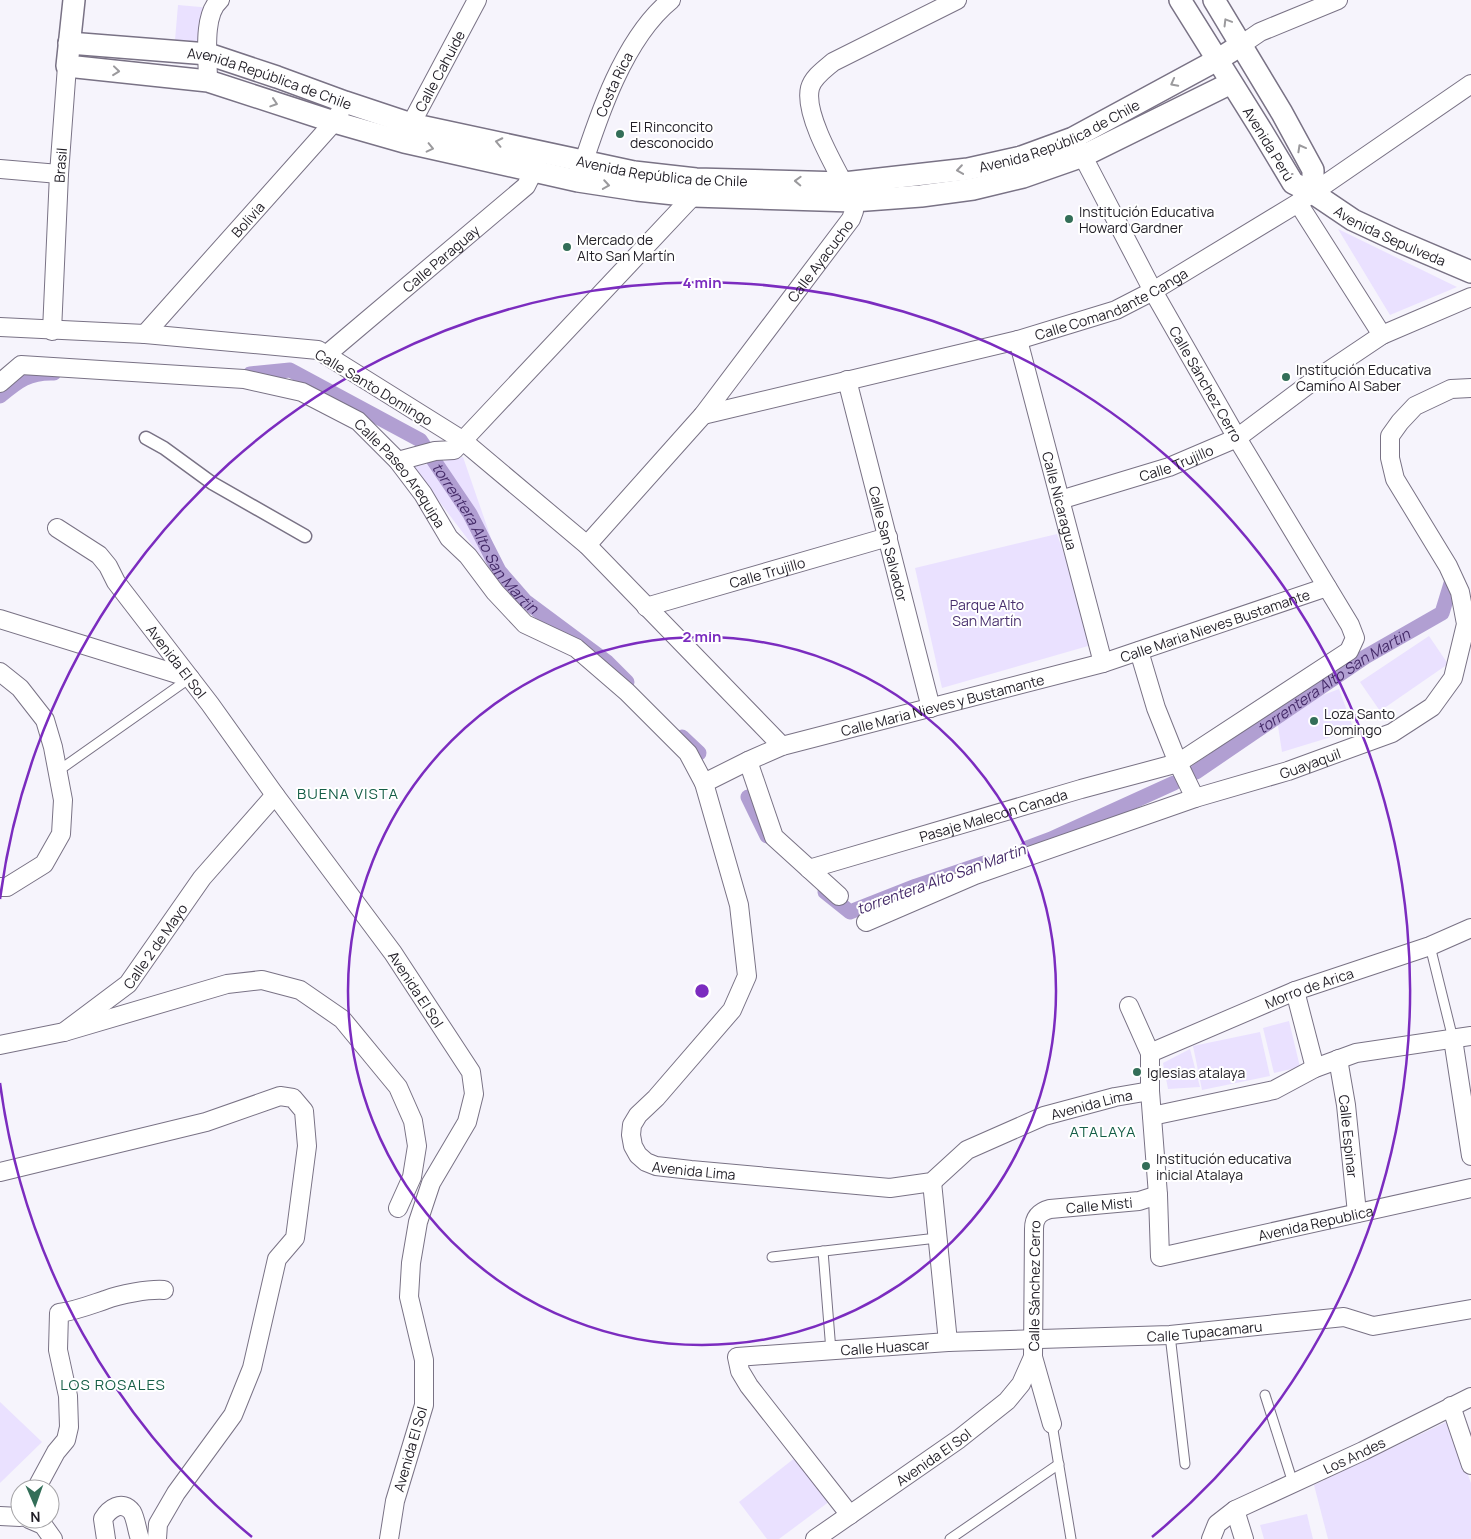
<svg xmlns="http://www.w3.org/2000/svg" width="1471" height="1539" font-family="Manrope,sans-serif">
<rect width="100%" height="100%" fill="#f6f4fc"/>
<g fill="#eae1ff">
<polygon points="178,5 212,8 209,43 175,40"/>
<polygon points="1338,229 1457,287 1390,315"/>
<polygon points="463,457 511,596 413,467"/>
<polygon points="1057,534 1095,644 942,688 915,568"/>
<polygon points="1429,636 1448,664 1380,711 1360,682"/>
<polygon points="1339,689 1354,730 1282,752 1276,713"/>
<polygon points="1289,1021 1300,1067 1274,1073 1263,1028"/>
<polygon points="1260,1032 1270,1076 1202,1090 1193,1046"/>
<polygon points="1190,1049 1200,1087 1168,1089 1163,1063"/>
<polygon points="0,1402 42,1442 0,1483"/>
<polygon points="1448,1421 1471,1483 1471,1539 1328,1539 1314,1485"/>
<polygon points="796,1457 830,1501 779,1539 767,1539 739,1502"/>
<polygon points="1307,1514 1313,1539 1264,1539 1260,1525"/>
</g>
<g fill="none" stroke-linecap="round" stroke-linejoin="round">
<g stroke="#b19fd2" stroke-width="15">
<path id="s1" d="M 250,374 L 290,370 L 420,440 L 470,514 L 499,571 L 525,601 L 607,662 L 627,682"/>
<path d="M 0,396 C 18,381 29,372 54,373"/>
<polyline points="682,737 699,753"/>
<path id="s2" d="M 1196,772 L 1365,657 L 1442,613 L 1453,577"/>
<polyline points="748,797 767,836"/>
<polyline points="1027,848 1051,839 1174,783"/>
<polyline points="825,892 850,912 916,886 984,863"/>
</g>
<defs>
<g id="service">
<polyline points="58,771 190,678"/>
<polyline points="1430,946 1453,1039"/>
<polyline points="823,1251 831,1351"/>
<polyline points="772,1257 937,1238"/>
<polyline points="1170,1335 1185,1464"/>
<polyline points="1265,1395 1293,1483"/>
<polyline points="1052,1424 1071,1539"/>
<polyline points="950,1539 1059,1464"/>
</g>
<polyline id="pedestrian" points="146,438 164,448 212,483 305,536"/>
<g id="minor">
<polyline points="1241,45 1260,32 1338,0"/>
<path d="M 208,81 C 208,60 202,14 220,0"/>
<path id="s3" d="M 407,135 L 411,124 L 477,0"/>
<polyline points="0,169 59,174"/>
<path id="s4" d="M 580,173 C 598,117 624,38 671,0"/>
<polyline points="1298,203 1382,335"/>
<polyline points="0,327 145,334 318,350 462,440 587,545 782,746"/>
<path id="s5" d="M 52,331 L 59,174 L 67,66"/>
<path id="s6" d="M 145,334 L 334,122 L 340,112"/>
<path id="s7" d="M 1018,340 L 1103,663"/>
<path id="s8" d="M 326,355 L 526,186 L 533,172 L 536,158"/>
<path id="s9" d="M 847,380 L 931,708"/>
<path id="s10" d="M 0,383 L 21,365 L 244,379 L 302,392 L 358,421 L 398,461 L 423,494 L 449,538 L 468,556 L 495,592 L 525,624 L 576,648 L 627,692 L 688,753 L 704,783 L 739,905 L 747,976 L 732,1010 L 656,1098 L 638,1115 L 632,1125 L 631,1135 L 633,1146 L 638,1155 L 646,1162 L 656,1166 L 691,1170 L 890,1188 L 932,1182 L 967,1150 L 1044,1116 L 1115,1097 L 1150,1091"/>
<path id="s11" d="M 703,415 L 1018,340 L 1116,310 L 1153,291 L 1298,203 L 1471,84"/>
<polyline points="398,461 435,451 454,450 693,196 695,187"/>
<path id="s12" d="M 1060,500 L 1169,467 L 1237,438 L 1309,384 L 1382,335 L 1471,297"/>
<path id="s13" d="M 57,528 L 99,555 L 108,566 L 116,582 L 210,704 L 275,795 L 393,953 L 471,1072 L 474,1094 L 467,1122 L 431,1183 L 418,1222 L 411,1263 L 409,1297 L 424,1360 L 424,1405 L 395,1501 L 389,1539"/>
<path id="s14" d="M 587,545 L 703,415 L 851,219 L 854,211 L 853,201 C 840,175 803,116 810,88 C 813,77 825,69 833,62 L 957,0"/>
<path id="s15" d="M 646,607 L 888,537"/>
<polyline points="0,619 190,678"/>
<polyline points="1139,651 1156,708 1178,763 1195,798"/>
<polyline points="0,672 20,688 45,720 53,747 63,800 61,834 44,864 7,887 0,887"/>
<polyline points="748,761 774,837 839,896"/>
<path id="s16" d="M 704,783 L 748,761 L 782,746 L 1103,663 L 1327,587"/>
<path id="s17" d="M 809,869 L 1081,789 L 1178,763 L 1349,651 L 1355,638 L 1350,625 L 1237,438 L 1153,291 L 1077,145"/>
<path id="s18" d="M 866,922 L 975,875 L 1195,798 L 1288,771 L 1392,733 L 1432,707 L 1453,678 L 1466,624 L 1460,592 L 1448,566 L 1395,479 L 1390,458 L 1390,436 L 1400,422 L 1415,406 L 1451,389 L 1471,388"/>
<polyline points="1295,991 1315,1068"/>
<path id="s19" d="M 1129,1006 L 1150,1053 L 1150,1091 L 1158,1195 L 1160,1257 L 1471,1188"/>
<polyline points="64,1032 227,984 262,980 300,990 342,1019 398,1087 413,1121 417,1146 412,1177 398,1208"/>
<polyline points="1453,1039 1471,1156"/>
<path id="s20" d="M 0,1045 L 64,1032 L 128,984 L 202,878 L 275,795"/>
<path id="s21" d="M 1150,1053 L 1295,991 L 1430,946 L 1471,928"/>
<path id="s22" d="M 1338,1059 L 1346,1105 L 1357,1213"/>
<polyline points="1152,1116 1274,1090 1315,1068 1356,1053 1471,1036"/>
<polyline points="0,1172 206,1122 280,1096 293,1098 304,1111 307,1146 295,1238 277,1259 252,1368 233,1415 176,1493 158,1524 157,1539"/>
<polyline points="932,1182 948,1342"/>
<polyline points="1451,1406 1471,1465"/>
<path id="s23" d="M 1052,1424 L 1033,1357 L 1034,1229 C 1034,1218 1039,1212 1050,1209 L 1139,1201 L 1158,1195"/>
<path d="M 36,1489 L 56,1452 L 66,1440 L 69,1427 L 68,1396 L 58,1350 L 59,1313 C 75,1311 90,1305 105,1300 C 120,1294 149,1289 164,1290"/>
<polyline points="1235,1510 1244,1539"/>
<path id="s24" d="M 850,1515 L 749,1386 L 740,1371 L 737,1357 L 948,1342 L 1170,1335 L 1344,1317 L 1373,1326 L 1471,1309"/>
<polyline points="0,1516 20,1517"/>
<polyline points="29,1519 43,1525 53,1539"/>
<path d="M 106,1539 L 103,1519 C 109,1509 122,1499 132,1512 C 136,1519 137,1531 140,1539"/>
<path id="s25" d="M 815,1539 L 959,1439 L 1007,1401 L 1021,1384 L 1033,1357"/>
<path id="s26" d="M 1211,1539 L 1217,1524 L 1235,1510 L 1363,1451 L 1471,1397"/>
</g>
<g id="tertiary">
<polyline points="74,0 67,66 208,81 334,122 404,142 578,181 637,190 693,196 853,201 921,196 973,189 1023,177 1083,156 1231,83"/>
<path id="s27" d="M 1180,0 L 1260,128 L 1293,183 L 1313,193 L 1353,220 L 1398,241 L 1471,272"/>
<polyline points="1214,0 1282,113 1313,170 1313,193"/>
<path id="s28" d="M 69,43 L 208,54 L 277,77 L 345,102 L 411,124 L 634,172 L 696,179 L 844,183 L 968,169 L 1021,157 L 1073,138 L 1217,60 L 1241,45"/>
</g>
</defs>
<use href="#service" stroke="#797285" stroke-width="11"/>
<use href="#pedestrian" stroke="#797285" stroke-width="15"/>
<use href="#minor" stroke="#797285" stroke-width="20"/>
<use href="#tertiary" stroke="#797285" stroke-width="24"/>
<use href="#service" stroke="#fff" stroke-width="9"/>
<use href="#pedestrian" stroke="#fff" stroke-width="12"/>
<use href="#minor" stroke="#fff" stroke-width="18"/>
<use href="#tertiary" stroke="#fff" stroke-width="21"/>
</g>
<defs><path id="oneway-chevron" d="M-2-3.5L2.5 0L-2 3.5" fill="none" stroke-width="1.6" stroke-linecap="round" stroke-linejoin="round" transform="scale(1.25)"/></defs>
<g stroke="#9b9a9d">
<use href="#oneway-chevron" transform="translate(1227 22) rotate(-121)"/>
<use href="#oneway-chevron" transform="translate(116 71) rotate(6)"/>
<use href="#oneway-chevron" transform="translate(1174 83) rotate(152)"/>
<use href="#oneway-chevron" transform="translate(274 103) rotate(18)"/>
<use href="#oneway-chevron" transform="translate(499 142) rotate(-168)"/>
<use href="#oneway-chevron" transform="translate(430 148) rotate(13)"/>
<use href="#oneway-chevron" transform="translate(1301 148) rotate(-119)"/>
<use href="#oneway-chevron" transform="translate(960 170) rotate(172)"/>
<use href="#oneway-chevron" transform="translate(798 181) rotate(-178)"/>
<use href="#oneway-chevron" transform="translate(606 185) rotate(9)"/>
</g>
<g fill="none" stroke="#7b2cbf" stroke-width="2.5">
<circle cx="702" cy="991" r="354"/>
<path d="M252 1537A708 708 0 0 1 0 1083M0 899A708 708 0 1 1 1152 1537"/>
</g>
<g fill="#336e58" stroke="#fff" stroke-width="2">
<circle cx="620" cy="134" r="5"/>
<circle cx="1069" cy="219" r="5"/>
<circle cx="567" cy="247" r="5"/>
<circle cx="1286" cy="377" r="5"/>
<circle cx="1314" cy="721" r="5"/>
<circle cx="1137" cy="1072" r="5"/>
<circle cx="1146" cy="1166" r="5"/>
</g>
<g text-anchor="middle" dominant-baseline="central" stroke-width="4" stroke-linejoin="round" paint-order="stroke">
<g font-size="14" fill="#211e26" stroke="#fff">
<text stroke="none"><textPath href="#s3" startOffset="72">Calle Cahuide</textPath></text>
<text stroke="none"><textPath href="#s28" startOffset="205">Avenida República de Chile</textPath></text>
<text stroke="none"><textPath href="#s4" startOffset="95">Costa Rica</textPath></text>
<text stroke="none"><textPath href="#s28" startOffset="1015">Avenida República de Chile</textPath></text>
<text stroke="none"><textPath href="#s27" startOffset="169">Avenida Perú</textPath></text>
<text stroke="none"><textPath href="#s5" startOffset="166">Brasil</textPath></text>
<text stroke="none"><textPath href="#s28" startOffset="610">Avenida República de Chile</textPath></text>
<text stroke="none"><textPath href="#s6" startOffset="154">Bolivia</textPath></text>
<text stroke="none"><textPath href="#s27" startOffset="326">Avenida Sepulveda</textPath></text>
<text stroke="none"><textPath href="#s8" startOffset="150">Calle Paraguay</textPath></text>
<text stroke="none"><textPath href="#s14" startOffset="368">Calle Ayacucho</textPath></text>
<text stroke="none"><textPath href="#s11" startOffset="424">Calle Comandante Canga</textPath></text>
<text transform="translate(1206 384) rotate(60)">Calle Sánchez Cerro</text>
<text transform="translate(374 387) rotate(31)">Calle Santo Domingo</text>
<text stroke="none"><textPath href="#s12" startOffset="122">Calle Trujillo</textPath></text>
<text stroke="none"><textPath href="#s10" startOffset="441">Calle Paseo Arequipa</textPath></text>
<text stroke="none"><textPath href="#s7" startOffset="166">Calle Nicaragua</textPath></text>
<text stroke="none"><textPath href="#s9" startOffset="169">Calle San Salvador</textPath></text>
<text stroke="none"><textPath href="#s15" startOffset="126">Calle Trujillo</textPath></text>
<text stroke="none"><textPath href="#s16" startOffset="536">Calle Maria Nieves Bustamante</textPath></text>
<text stroke="none"><textPath href="#s13" startOffset="182">Avenida El Sol</textPath></text>
<text stroke="none"><textPath href="#s16" startOffset="252">Calle Maria Nieves y Bustamante</textPath></text>
<text stroke="none"><textPath href="#s18" startOffset="472">Guayaquil</textPath></text>
<text stroke="none"><textPath href="#s17" startOffset="192">Pasaje Malecon Canada</textPath></text>
<text stroke="none"><textPath href="#s20" startOffset="192">Calle 2 de Mayo</textPath></text>
<text stroke="none"><textPath href="#s13" startOffset="588">Avenida El Sol</textPath></text>
<text stroke="none"><textPath href="#s21" startOffset="172">Morro de Arica</textPath></text>
<text stroke="none"><textPath href="#s10" startOffset="1781">Avenida Lima</textPath></text>
<text stroke="none"><textPath href="#s22" startOffset="78">Calle Espinar</textPath></text>
<text stroke="none"><textPath href="#s10" startOffset="1361">Avenida Lima</textPath></text>
<text stroke="none"><textPath href="#s23" startOffset="275">Calle Misti</textPath></text>
<text stroke="none"><textPath href="#s19" startOffset="415">Avenida Republica</textPath></text>
<text stroke="none"><textPath href="#s23" startOffset="141">Calle Sánchez Cerro</textPath></text>
<text stroke="none"><textPath href="#s24" startOffset="664">Calle Tupacamaru</textPath></text>
<text stroke="none"><textPath href="#s24" startOffset="344">Calle Huascar</textPath></text>
<text transform="translate(410 1449) rotate(-74)">Avenida El Sol</text>
<text stroke="none"><textPath href="#s26" startOffset="170">Los Andes</textPath></text>
<text stroke="none"><textPath href="#s25" startOffset="144">Avenida El Sol</textPath></text>
</g>
<g font-size="14" fill="#211e26" stroke="#fff" text-anchor="start">
<text x="630" y="126">El Rinconcito<tspan x="630" dy="16">desconocido</tspan></text>
<text x="1079" y="211">Institución Educativa<tspan x="1079" dy="16">Howard Gardner</tspan></text>
<text x="577" y="239">Mercado de<tspan x="577" dy="16">Alto San Martín</tspan></text>
<text x="1296" y="369">Institución Educativa<tspan x="1296" dy="16">Camino Al Saber</tspan></text>
<text x="1324" y="713">Loza Santo<tspan x="1324" dy="16">Domingo</tspan></text>
<text x="1147" y="1072">Iglesias atalaya</text>
<text x="1156" y="1158">Institución educativa<tspan x="1156" dy="16">inicial Atalaya</tspan></text>
</g>
<g font-size="14" fill="#482f6d" stroke="#fff">
<text x="987" y="604">Parque Alto<tspan x="987" dy="16">San Martín</tspan></text>
</g>
<g font-size="15" font-style="italic" fill="#442a68" stroke="#fff">
<text stroke="none"><textPath href="#s1" startOffset="306">torrentera Alto San Martin</textPath></text>
<text stroke="none"><textPath href="#s2" startOffset="165">torrentera Alto San Martin</textPath></text>
<text transform="translate(941 879) rotate(-20)">torrentera Alto San Martin</text>
</g>
<g font-size="15" letter-spacing="1" fill="#155e47" stroke="#fff">
<text x="348" y="793">BUENA VISTA</text>
<text x="1103" y="1131">ATALAYA</text>
<text x="113" y="1384">LOS ROSALES</text>
</g>
</g>
<circle cx="702" cy="991" r="8" fill="#7b2cbf" stroke="#fff" stroke-width="2.5"/>
<g font-size="15" text-anchor="middle" font-weight="bold" fill="#7b2cbf" stroke="#fff" stroke-width="4" stroke-linejoin="round" paint-order="stroke">
<text x="702" y="288">4 min</text>
<text x="702" y="642">2 min</text>
</g>
<g transform="translate(35 1504) rotate(178)"><circle r="24" fill="#ffffff" stroke="#a6a5a8"/>
<path d="M0-4L9 19L0 12L-9 19Z" fill="#336e58"/>
<text y="-8" font-size="14" font-weight="bold" text-anchor="middle" fill="#211e26">N</text>
</g>
</svg>
